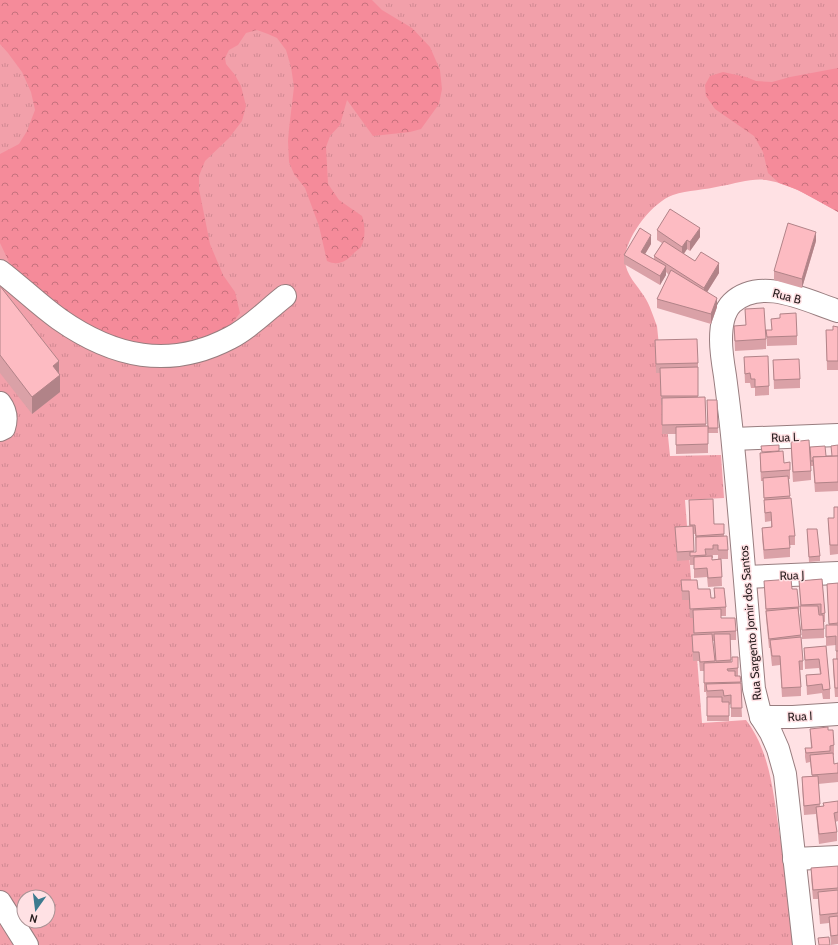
<svg xmlns="http://www.w3.org/2000/svg" width="838" height="945" font-family="Cabin,sans-serif">
<defs>
<pattern id="grass-tufts" width="24" height="20" patternUnits="userSpaceOnUse"><rect width="24" height="20" fill="#f2a0aa"/><path d="M3 7l-1-3M5 7V3M7 7l1-3M15 17l-1-3M17 17v-4M19 17l1-3" fill="none" stroke="#d08992"/></pattern>
<pattern id="forest-crowns" width="20" height="18" patternUnits="userSpaceOnUse"><rect width="20" height="18" fill="#f58b9a"/><path d="M2 6a3 3 0 1 1 6 0M12 15a3 3 0 1 1 6 0" fill="none" stroke="#c6717d"/></pattern>
</defs>
<rect width="100%" height="100%" fill="#ffe1e4"/>
<path fill="url(#grass-tufts)" fill-rule="evenodd" d="M 0,0 L 838,0 L 838,212 C 815,199 792,184 766,180 C 752,178 735,184 721,186 C 705,190 688,190 673,195 C 652,202 624,239 625,261 C 626,275 637,285 644,296 C 650,305 653,316 657,326 L 670,456 L 721,455 L 724,498 L 685,500 L 702,723 L 746,720 C 770,751 773,792 779,830 C 785,868 791,906 796,945 L 0,945 ZM 24,897 L 48,897 L 48,921 L 24,921 Z"/>
<g fill="url(#forest-crowns)">
<path d="M 0,0 L 372,0 L 382,10 L 412,28 L 430,47 L 440,70 L 442,89 L 439,104 L 421,129 L 410,132 L 373,136 L 347,100 L 340,125 L 330,136 L 326,147 L 328,184 L 339,200 L 362,216 C 365,224 366,238 361,247 C 359,249 356,251 354,253 C 346,262 338,266 327,261 L 319,226 L 305,188 L 294,174 L 289,162 L 288,141 L 289,129 L 294,87 L 291,67 L 286,50 L 277,38 L 268,34 L 257,30 L 246,33 L 238,45 L 229,50 L 225,58 L 226,64 L 235,75 L 241,86 L 246,106 L 242,121 L 229,138 L 205,161 L 199,176 L 199,189 L 210,244 L 223,275 L 235,292 L 240,313 L 230,326 L 210,339 L 163,350 L 100,337 L 30,285 L 9,262 L 0,243 L 0,154 L 19,144 L 27,131 L 35,110 L 31,92 L 22,72 L 8,53 L 0,44 Z"/>
<polygon points="838,68 838,212 798,190 779,183 768,173 763,152 754,136 715,109 706,96 705,85 710,76 723,72 746,77 756,81 772,82 790,77"/>
</g>
<g fill="none" stroke-linecap="round" stroke-linejoin="round">
<defs>
<g id="minor">
<path d="M 0,271 C 20,286 38,304 59,319 C 113,357 169,370 230,338 C 250,328 267,310 285,296"/>
<path d="M 0,403 C 6,411 7,419 4,428 L 0,430"/>
<polyline points="733,439 838,435"/>
<polyline points="745,577 838,573"/>
<polyline points="761,717 793,717 838,714"/>
<polyline points="794,859 838,857"/>
<polyline points="0,902 27,945"/>
<path d="M 804,945 L 785,774 L 778,749 L 771,733 L 761,717 L 754,689 C 747,608 741,526 733,445 C 731,422 728,399 725,376 C 723,364 721,352 721,340 C 721,327 723,312 732,303 C 761,276 807,301 838,311"/>
</g>
</defs>
<use href="#minor" stroke="#987d7f" stroke-width="24"/>
<use href="#minor" stroke="#fff" stroke-width="22"/>
</g>
<g fill="#daa1a7" fill-rule="evenodd">
<polygon points="657,230 700,237 690,251 687,249 684,254 695,261 719,273 707,292 717,307 711,324 657,308 657,299 669,275 666,272 666,275 660,285 624,264 624,255 651,244 645,254 654,259 654,256 662,243 657,240"/>
<polygon points="816,241 802,288 774,280 774,271"/>
<polygon points="0,286 59,373 60,392 32,414 0,373"/>
<polygon points="745,309 766,339 766,349 735,351 734,326 746,325"/>
<polygon points="771,319 797,336 797,345 767,346 766,330 772,330"/>
<polygon points="838,327 838,370 827,370 826,330 833,330"/>
<polygon points="655,340 698,363 698,397 705,397 706,426 708,444 708,453 676,454 676,434 662,434 662,405 661,405 660,373 656,373"/>
<polygon points="744,357 769,386 769,395 755,396 755,388 751,388 750,383 745,383"/>
<polygon points="773,360 800,379 800,388 774,389"/>
<polygon points="707,400 717,400 718,433 708,433"/>
<polygon points="791,442 811,471 811,480 793,482 791,451"/>
<polygon points="779,451 784,463 790,470 790,479 789,479 790,498 795,536 795,545 790,545 790,557 764,559 762,537 762,528 771,527 771,521 765,522 763,481 761,481 760,462 760,453"/>
<polygon points="810,451 826,456 832,456 838,452 838,491 815,492 813,466 811,466"/>
<path d="M 689,500 L 714,524 L 724,524 L 724,536 L 728,550 L 728,559 L 721,559 L 722,586 L 708,587 L 707,577 L 694,578 L 694,565 L 690,565 L 690,560 L 677,561 L 675,527 L 689,526 ZM 693,534 L 695,534 L 696,552 L 694,552 ZM 713,555 L 718,555 L 718,559 L 712,560 L 712,558 L 713,558 Z"/>
<polygon points="834,507 838,507 838,554 830,555 828,518 834,518"/>
<polygon points="807,529 820,556 820,561 809,562"/>
<polygon points="822,579 825,613 825,622 824,622 824,638 802,639 799,581"/>
<path d="M 681,580 L 698,589 L 711,598 L 714,598 L 714,588 L 726,607 L 726,616 L 721,616 L 721,618 L 736,631 L 736,640 L 730,640 L 731,662 L 732,662 L 738,657 L 738,676 L 740,676 L 742,717 L 731,717 L 731,704 L 729,705 L 729,721 L 707,721 L 707,700 L 706,692 L 704,692 L 704,671 L 700,671 L 699,661 L 693,661 L 692,645 L 692,635 L 693,635 L 693,618 L 690,618 L 689,600 L 682,600 ZM 713,641 L 714,641 L 715,663 Z"/>
<polygon points="764,581 792,589 799,607 799,613 803,661 803,670 800,670 801,687 801,696 782,697 780,665 772,666 770,648 769,648 766,618"/>
<polygon points="838,583 838,697 835,697 833,668 833,659 836,659 836,645 826,646 826,625 829,625 827,584"/>
<polygon points="826,646 830,689 830,699 823,699 822,693 807,695 806,675 820,674 819,668 805,669 804,648"/>
<polygon points="810,729 828,730 834,745 834,755 833,755 834,764 838,766 838,782 818,784 820,806 823,806 823,803 838,805 838,821 835,822 837,832 837,841 819,844 816,814 804,815 802,786 802,777 812,776 810,762 806,763 805,757 805,748 811,748"/>
<polygon points="838,866 838,944 831,945 829,923 820,924 818,899 813,899 811,877 811,868"/>
</g>
<g fill="#b18388">
<polygon points="700,228 700,237 690,251 690,242"/>
<polygon points="816,232 816,241 802,288 802,279"/>
<polygon points="651,235 651,244 641,261 641,252"/>
<polygon points="687,240 687,249 682,256 682,247"/>
<polygon points="719,263 719,273 704,297 704,288"/>
<polygon points="666,266 666,275 660,285 660,276"/>
<polygon points="717,298 717,307 711,324 711,314"/>
<polygon points="59,361 59,376 60,375 60,392 32,414 32,397 53,366"/>
</g>
<g fill="#fdbbc2" stroke="#b18388">
<polygon points="670,209 700,228 690,242 687,240 682,247 657,230"/>
<polygon points="788,223 816,232 802,279 774,271"/>
<polygon points="640,228 651,235 641,252 666,266 660,276 624,255"/>
<polygon points="664,241 695,261 701,252 719,263 704,288 654,256"/>
<polygon points="671,270 717,298 711,314 657,299"/>
<polygon points="0,286 59,361 53,366 60,375 32,397 0,355"/>
<polygon points="764,308 766,339 735,341 734,326 746,325 745,309"/>
<polygon points="796,313 797,336 767,337 766,330 772,330 771,319 780,318 780,314"/>
<polygon points="833,326 838,327 838,361 827,361 826,330 833,330"/>
<polygon points="697,339 698,363 656,364 655,340"/>
<polygon points="768,356 769,386 755,387 755,379 751,379 750,373 745,374 744,357"/>
<polygon points="799,359 800,379 774,380 773,360"/>
<polygon points="698,367 698,396 661,396 660,368"/>
<polygon points="705,397 706,424 662,425 662,398"/>
<polygon points="707,400 717,400 718,428 708,428"/>
<polygon points="708,426 708,444 676,445 676,427"/>
<polygon points="809,440 811,471 793,472 791,442"/>
<polygon points="779,445 779,451 762,452 761,446"/>
<polygon points="838,445 838,456 813,457 813,461 811,461 810,447 825,446 826,456 832,456 831,446"/>
<polygon points="783,451 784,463 790,462 790,470 761,472 760,453"/>
<polygon points="838,456 838,482 815,483 813,457"/>
<polygon points="788,476 790,496 764,498 763,478"/>
<polygon points="791,498 795,536 789,536 790,548 764,550 762,528 772,527 771,512 765,513 764,500"/>
<polygon points="713,499 714,524 724,524 724,534 696,536 695,525 690,525 689,500"/>
<polygon points="834,507 838,507 838,545 830,545 828,518 834,518"/>
<polygon points="693,526 694,551 677,552 675,527"/>
<polygon points="807,529 817,529 820,556 809,557"/>
<polygon points="727,536 728,550 718,550 718,545 713,545 713,549 705,549 706,555 690,556 690,552 696,552 696,537"/>
<polygon points="712,556 712,560 721,559 722,577 708,578 707,568 694,569 694,557"/>
<polygon points="791,579 792,589 797,589 799,607 766,609 764,581"/>
<polygon points="822,579 825,613 821,614 821,604 801,605 799,581"/>
<polygon points="681,580 697,580 698,589 710,589 711,598 715,598 714,588 724,588 726,607 690,609 689,591 682,591"/>
<polygon points="838,583 838,623 829,624 827,584"/>
<polygon points="800,606 818,606 819,615 823,615 824,629 802,630"/>
<polygon points="798,608 801,635 769,639 766,611"/>
<polygon points="721,609 721,618 735,618 736,631 694,633 693,610"/>
<polygon points="826,625 838,625 838,651 836,651 836,636 826,637"/>
<polygon points="712,634 715,661 700,662 699,652 693,652 692,635"/>
<polygon points="714,634 730,634 731,660 716,661"/>
<polygon points="801,637 803,661 799,661 801,687 782,688 780,656 772,656 770,640"/>
<polygon points="826,646 830,689 823,690 822,684 807,686 806,675 821,674 819,659 805,660 804,648"/>
<polygon points="732,657 738,657 738,668 727,669 728,671 735,671 735,676 740,676 741,682 704,683 704,663 732,662"/>
<polygon points="833,659 838,659 838,688 835,688"/>
<polygon points="741,683 742,708 731,708 731,695 724,696 723,690 707,691 706,684"/>
<polygon points="707,697 722,697 722,702 729,702 729,716 707,716"/>
<polygon points="828,727 828,730 833,730 834,745 830,746 830,751 806,753 805,748 812,748 810,729"/>
<polygon points="833,753 834,764 838,763 838,773 812,775 810,755"/>
<polygon points="818,776 820,804 804,806 802,777"/>
<polygon points="838,801 838,812 834,813 837,832 819,834 816,807 824,806 823,803"/>
<polygon points="838,866 838,888 813,890 811,868"/>
<polygon points="838,890 838,913 820,915 818,892"/>
<polygon points="838,916 838,935 831,936 829,917"/>
<polygon points="829,937 830,945 819,945 818,938"/>
</g>
<g text-anchor="middle" dominant-baseline="central" stroke-width="3" stroke-linejoin="round" paint-order="stroke">
<g font-size="12" fill="#281d1e" stroke="#ffe1e4">
<text transform="translate(787 296) rotate(15)">Rua B</text>
<text transform="translate(785 437) rotate(-2)">Rua L</text>
<text transform="translate(792 575) rotate(-2)">Rua J</text>
<text transform="translate(750 623) rotate(-95)">Rua Sargento Jomir dos Santos</text>
<text transform="translate(800 716) rotate(-3)">Rua I</text>
</g>
</g>
<g transform="translate(36 909) rotate(194)"><circle r="19" fill="#ffe1e4" stroke="#a99395"/>
<path d="M0-3L7 15L0 10L-7 15Z" fill="#3c7b8f"/>
<text y="-6" font-size="11" font-weight="bold" text-anchor="middle" fill="#281d1e">N</text>
</g>
</svg>
